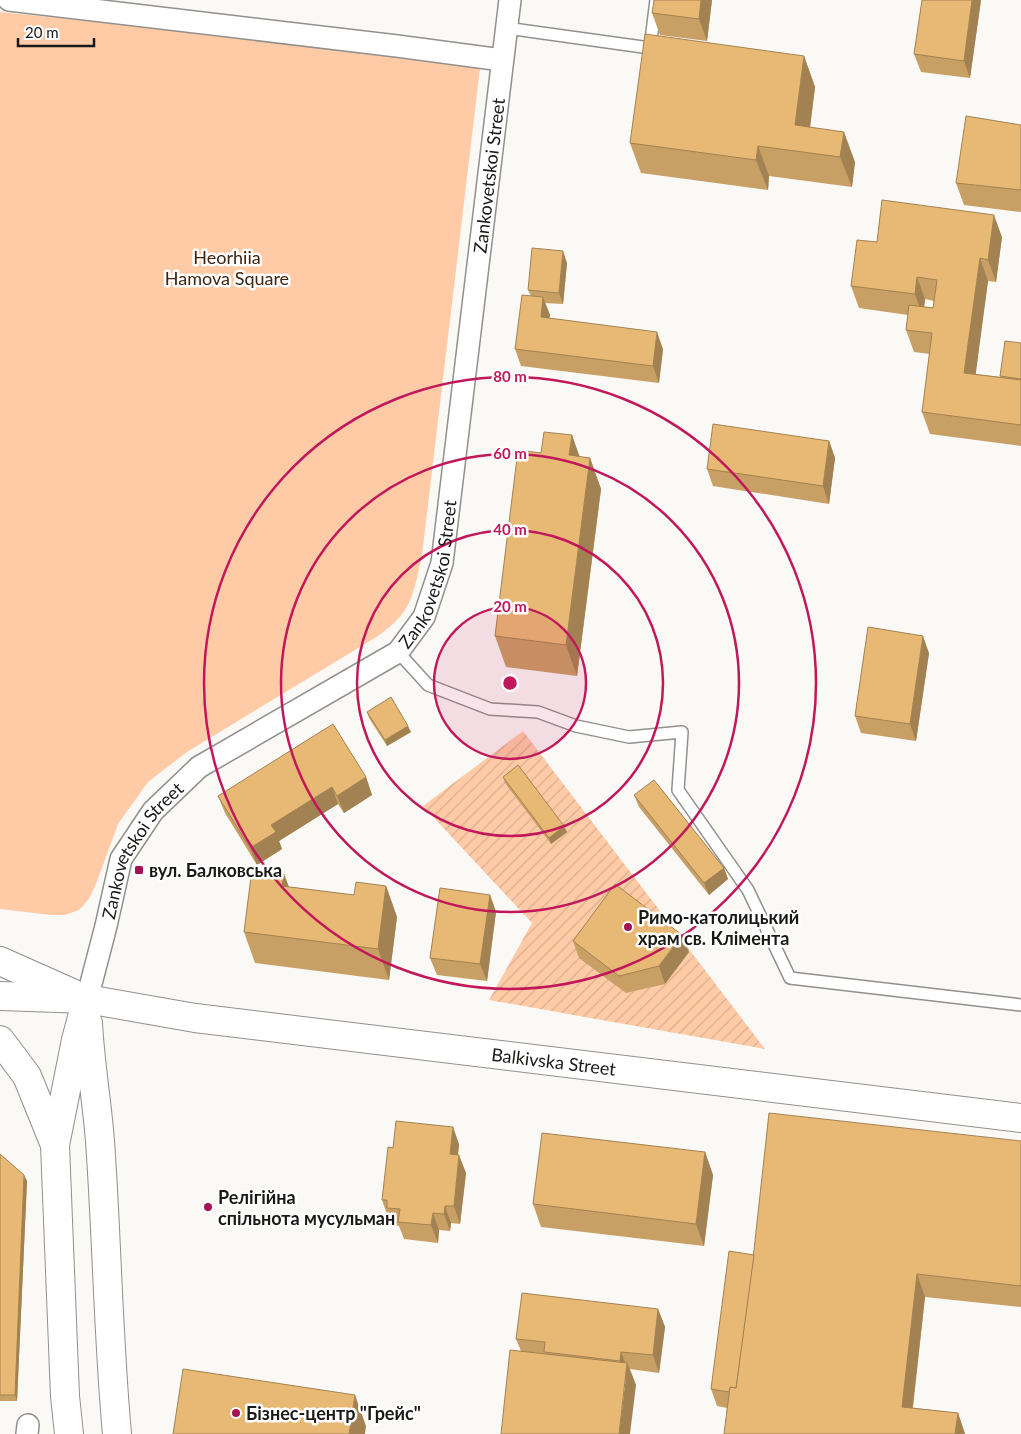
<svg xmlns="http://www.w3.org/2000/svg" width="1021" height="1434" font-family="Lato,sans-serif">
<defs>
<pattern id="garden-furrows" width="10" height="10" patternUnits="userSpaceOnUse" patternTransform="scale(1.25)"><rect width="10" height="10" fill="#ffcba7"/><path d="M-1 1l2-2M0 10L10 0M9 11l2-2" fill="none" stroke="#daae8f"/></pattern>
</defs>
<rect width="100%" height="100%" fill="#faf9f5"/>
<path fill="#ffcba7" d="M 0,12 L 481,60 L 422,555 C 413,595 413,611 378,636 L 187,752 L 148,782 L 118,824 L 96,884 L 89,899 L 79,910 L 65,915 L 51,915 L 0,909 Z"/>
<polygon fill="url(#garden-furrows)" points="523,731 765,1049 489,1000 532,923 423,806"/>
<g fill="none" stroke-linecap="round" stroke-linejoin="round">
<defs>
<g id="service">
<polyline points="506,28 650,48 656,0"/>
<polyline points="398,652 428,685 490,709 538,712 576,726 629,737 682,732 678,790 748,890 790,978 1021,1005"/>
</g>
<g id="minor">
<polyline points="9,0 397,46 502,60"/>
<path id="s1" d="M 87,999 L 106,926 L 121,859 L 153,811 L 199,767 L 398,652 L 424,617 L 442,563 L 510,0"/>
<polyline points="27,1434 28,1425"/>
</g>
<g id="tertiary">
<polyline points="0,961 72,993"/>
<path id="s2" d="M 0,996 L 87,999 L 195,1018 L 1021,1118"/>
<path d="M 88,1023 C 90,1063 97,1102 100,1141 C 107,1239 108,1336 117,1434"/>
<polyline points="0,1040 27,1076 55,1145"/>
<polyline points="69,1434 65,1396 55,1145 76,1040 87,999"/>
</g>
</defs>
<use href="#service" stroke="#91908c" stroke-width="14"/>
<use href="#minor" stroke="#91908c" stroke-width="24"/>
<use href="#tertiary" stroke="#91908c" stroke-width="30"/>
<use href="#service" stroke="#fff" stroke-width="11"/>
<use href="#minor" stroke="#fff" stroke-width="21"/>
<use href="#tertiary" stroke="#fff" stroke-width="28"/>
</g>
<g fill="#c89f65" fill-rule="evenodd">
<polygon points="712,0 707,41 660,35 652,13"/>
<polygon points="981,0 970,78 921,72 914,54"/>
<polygon points="804,56 815,87 810,127 855,162 852,187 769,176 768,190 641,173 630,143"/>
<polygon points="1021,125 1021,212 964,205 956,183"/>
<path d="M 1002,237 L 996,282 L 988,281 L 975,374 L 1001,377 L 1000,376 L 1021,343 L 1021,446 L 930,434 L 922,412 L 930,354 L 914,352 L 906,330 L 908,315 L 859,308 L 851,286 L 877,242 ZM 925,299 L 934,301 L 933,308 L 924,307 Z"/>
<polygon points="567,263 563,304 545,303 550,315 549,318 663,349 659,383 521,366 515,349 531,296 528,290"/>
<polygon points="829,441 835,458 829,504 713,486 707,469"/>
<polygon points="579,457 590,458 601,489 577,676 506,667 495,636"/>
<polygon points="929,653 916,741 861,733 855,716"/>
<polygon points="367,712 411,732 387,746 369,718"/>
<polygon points="366,777 372,795 344,813 338,804 279,841 282,849 257,865 225,813 218,796"/>
<polygon points="503,777 567,832 551,844 505,783"/>
<polygon points="634,795 724,868 728,879 709,895 639,807"/>
<polygon points="284,874 289,887 354,895 386,886 397,917 389,980 255,963 244,932"/>
<polygon points="490,895 496,912 487,981 437,975 430,958"/>
<polygon points="573,941 689,952 665,984 626,993 579,958"/>
<polygon points="1021,1141 1021,1307 925,1297 913,1408 958,1413 965,1434 724,1434 727,1408 717,1406 711,1389 754,1255"/>
<polygon points="459,1144 458,1155 466,1173 460,1224 451,1223 450,1231 439,1230 438,1243 404,1239 399,1226 393,1225 390,1217 388,1217 382,1200 393,1148"/>
<polygon points="705,1152 713,1175 704,1246 541,1227 533,1204"/>
<polygon points="0,1154 27,1181 17,1401 0,1401"/>
<polygon points="658,1309 665,1327 659,1373 630,1369 636,1385 521,1351 516,1339"/>
</g>
<g fill="#a28252">
<polygon points="701,0 712,0 707,41 699,19"/>
<polygon points="972,0 981,0 970,78 964,61"/>
<polygon points="804,56 815,87 807,152 795,125"/>
<polygon points="844,132 855,162 852,187 840,157"/>
<polygon points="758,146 769,176 768,190 756,160"/>
<polygon points="994,215 1002,237 996,282 988,260"/>
<polygon points="563,251 567,263 563,304 559,293"/>
<polygon points="980,258 988,281 973,395 964,373"/>
<polygon points="917,277 925,299 923,317 915,294"/>
<polygon points="543,297 550,315 547,334 541,317"/>
<polygon points="657,332 663,349 659,383 653,366"/>
<polygon points="572,435 583,466 569,455"/>
<polygon points="829,441 835,458 829,504 823,486"/>
<polygon points="590,458 601,489 577,676 566,645"/>
<polygon points="923,636 929,653 916,741 910,724"/>
<polygon points="408,726 411,732 387,746 385,740"/>
<polygon points="366,777 372,795 344,813 337,796"/>
<polygon points="332,787 338,804 279,841 282,849 257,865 250,848 271,825"/>
<polygon points="564,826 567,832 551,844 549,838"/>
<polygon points="724,868 728,879 709,895 704,883"/>
<polygon points="284,874 295,904 282,886"/>
<polygon points="386,886 397,917 389,980 378,949"/>
<polygon points="490,895 496,912 487,981 480,964"/>
<polygon points="682,935 689,952 665,984 659,966"/>
<polygon points="453,1127 459,1144 456,1172 450,1154"/>
<polygon points="705,1152 713,1175 704,1246 696,1224"/>
<polygon points="459,1155 466,1173 460,1224 454,1206"/>
<polygon points="24,1175 27,1181 17,1401 15,1395"/>
<polygon points="445,1206 451,1223 450,1231 444,1214"/>
<polygon points="433,1213 439,1230 438,1243 431,1225"/>
<polygon points="917,1274 925,1297 910,1429 902,1407"/>
<polygon points="658,1309 665,1327 659,1373 653,1355"/>
<polygon points="621,1352 627,1367 627,1363 636,1385 630,1434 619,1434 626,1377 620,1361"/>
<polygon points="355,1395 366,1426 365,1434 349,1434"/>
<polygon points="958,1413 965,1434 955,1434"/>
</g>
<g fill="#e8b975" stroke="#a28252">
<polygon points="654,0 701,0 699,19 652,13"/>
<polygon points="922,0 972,0 964,61 914,54"/>
<polygon points="645,34 804,56 795,125 844,132 840,157 758,146 756,160 630,143"/>
<polygon points="966,116 1021,125 1021,190 956,183"/>
<polygon points="882,200 994,215 988,260 980,258 964,373 1021,380 1021,425 922,412 932,333 906,330 909,305 933,308 937,280 917,277 915,294 851,286 857,240 877,242"/>
<polygon points="532,248 563,251 559,293 528,290"/>
<polygon points="522,295 543,297 541,317 657,332 653,366 515,349"/>
<polygon points="1005,341 1021,343 1021,379 1000,376"/>
<polygon points="713,424 829,441 823,486 707,469"/>
<polygon points="544,432 572,435 569,455 590,458 566,645 495,636 518,450 541,453"/>
<polygon points="868,627 923,636 910,724 855,716"/>
<polygon points="391,697 408,726 385,740 367,712"/>
<polygon points="333,724 366,777 337,796 332,787 271,825 276,832 250,848 218,796"/>
<polygon points="518,765 564,826 549,838 503,777"/>
<polygon points="654,780 724,868 704,883 634,795"/>
<polygon points="252,869 284,874 282,886 354,895 356,882 386,886 378,949 244,932"/>
<polygon points="615,884 682,935 659,966 619,976 573,941"/>
<polygon points="440,888 490,895 480,964 430,958"/>
<polygon points="769,1113 1021,1141 1021,1286 917,1274 902,1407 958,1413 955,1434 724,1434 730,1387 736,1388 754,1250"/>
<polygon points="396,1121 453,1127 450,1154 459,1155 454,1206 445,1206 444,1214 433,1213 431,1225 398,1222 400,1209 387,1208 387,1200 382,1200 388,1147 393,1148"/>
<polygon points="542,1133 705,1152 696,1224 533,1204"/>
<polygon points="0,1154 24,1175 15,1395 0,1395"/>
<polygon points="729,1251 754,1255 736,1388 730,1387 729,1392 711,1389"/>
<polygon points="522,1293 658,1309 653,1355 621,1352 620,1361 544,1352 545,1342 516,1339"/>
<polygon points="510,1350 627,1363 619,1434 501,1434"/>
<polygon points="183,1369 355,1395 349,1434 173,1434"/>
</g>
<circle cx="510" cy="683" r="76" fill="#c2185b" fill-opacity=".12"/>
<g fill="none" stroke="#c2185b" stroke-width="2.5">
<circle cx="510" cy="683" r="76"/>
<circle cx="510" cy="683" r="153"/>
<circle cx="510" cy="683" r="229"/>
<circle cx="510" cy="683" r="306"/>
</g>
<g fill="#a31255" stroke="#fff" stroke-width="2">
<rect x="134" y="865" width="10" height="10" rx="2.5"/>
<circle cx="628" cy="927" r="5"/>
<circle cx="208" cy="1207" r="5"/>
<circle cx="236" cy="1413" r="5"/>
</g>
<g text-anchor="middle" dominant-baseline="central" stroke-width="5" stroke-linejoin="round" paint-order="stroke">
<g font-size="18" fill="#191917" stroke="#fff">
<text stroke="none"><textPath href="#s1" startOffset="986">Zankovetskoi Street</textPath></text>
<text stroke="none"><textPath href="#s1" startOffset="581">Zankovetskoi Street</textPath></text>
<text stroke="none"><textPath href="#s1" startOffset="161">Zankovetskoi Street</textPath></text>
<text stroke="none"><textPath href="#s2" startOffset="558">Balkivska Street</textPath></text>
</g>
<g font-size="18" fill="#3f240f" stroke="#fff">
<text x="227" y="257">Heorhiia<tspan x="227" dy="21">Hamova Square</tspan></text>
</g>
<g font-size="18" font-weight="bold" fill="#191917" stroke="#fff" text-anchor="start">
<text x="149" y="870">вул. Балковська</text>
<text x="638" y="917">Римо-католицький<tspan x="638" dy="21">храм св. Клімента</tspan></text>
<text x="218" y="1197">Релігійна<tspan x="218" dy="21">спільнота мусульман</tspan></text>
<text x="246" y="1413">Бізнес-центр "Грейс"</text>
</g>
</g>
<circle cx="510" cy="683" r="8" fill="#c2185b" stroke="#fff" stroke-width="2.5"/>
<g font-size="15" text-anchor="middle" font-weight="bold" fill="#c2185b" stroke="#fff" stroke-width="5" stroke-linejoin="round" paint-order="stroke">
<text x="510" y="382">80 m</text>
<text x="510" y="459">60 m</text>
<text x="510" y="535">40 m</text>
<text x="510" y="612">20 m</text>
</g>
<path d="M18 38v8h76v-8" fill="none" stroke="#191917" stroke-width="2.5"/>
<text x="25" y="38" font-size="15" fill="#191917" stroke="#ffffff" stroke-width="4" paint-order="stroke">20 m</text>
</svg>
